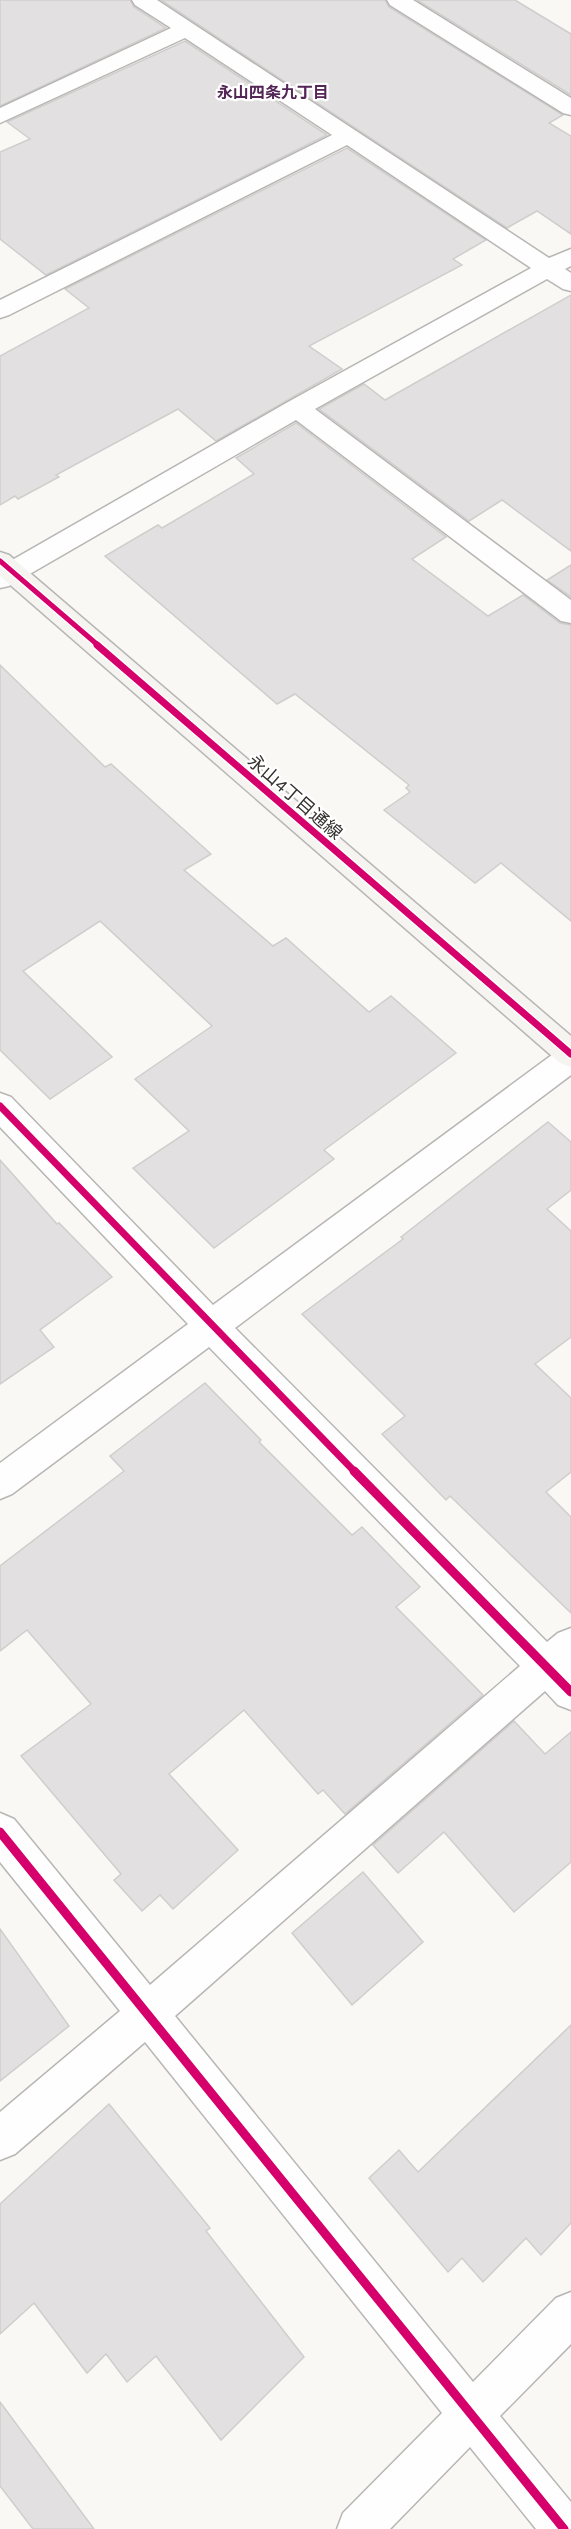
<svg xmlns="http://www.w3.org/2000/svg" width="571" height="2529" font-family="Karla,'Noto Sans JP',sans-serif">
<rect width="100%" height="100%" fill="#faf8f5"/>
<g fill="#e2e0e0" stroke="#d0cecd" stroke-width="1.5">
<polygon points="0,0 130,0 134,7 166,28 0,106"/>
<polygon points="161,0 385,0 389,7 563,115 549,123 571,136 571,234 537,211 507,228"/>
<polygon points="417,0 515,0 571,34 571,95"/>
<polygon points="185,41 327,135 46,275 0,239 0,152 30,139 7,122"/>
<polygon points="347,148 486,240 453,259 462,265 309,346 342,369 216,441 178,409 56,475 59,477 18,499 15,496 0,505 0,356 89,308 65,289"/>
<polygon points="571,295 571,551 502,500 469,521 319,409 364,384 385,400"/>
<polygon points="296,423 446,537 412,559 488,616 523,595 560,623 571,625 571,921 501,863 475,883 384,810 410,792 406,788 409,785 295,694 277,704 105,556 158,525 162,528 254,474 236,458"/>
<polygon points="571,565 571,597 547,580"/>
<polygon points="0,665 105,767 111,764 211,854 184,870 273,946 286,938 369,1012 391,996 456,1053 324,1150 334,1159 214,1248 133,1168 189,1131 135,1079 212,1026 100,921 23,971 112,1057 50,1099 0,1050"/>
<polygon points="548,1122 571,1142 571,1190 547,1209 571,1231 571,1337 535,1364 571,1398 571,1472 546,1492 571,1517 571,1613 450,1496 446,1500 382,1434 405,1416 302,1314 403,1239 401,1237"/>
<polygon points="0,1160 57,1224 59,1223 112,1277 40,1330 54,1347 0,1384"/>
<polygon points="205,1383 261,1440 259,1442 352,1535 362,1527 420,1587 396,1607 483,1695 345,1814 323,1790 318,1794 244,1710 169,1774 238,1850 173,1909 160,1895 142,1911 114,1880 121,1874 21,1756 91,1704 27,1630 0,1651 0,1566 124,1471 110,1456"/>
<polygon points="514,1721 545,1754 571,1732 571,1862 514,1912 444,1832 398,1873 373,1845"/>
<polygon points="363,1872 423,1942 352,2005 292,1933"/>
<polygon points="0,1929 69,2026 0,2081"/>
<polygon points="571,2025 571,2223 541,2255 526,2238 483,2282 462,2258 448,2272 369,2178 399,2150 418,2172"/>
<polygon points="109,2104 210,2228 206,2231 304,2357 221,2440 156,2356 127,2382 106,2354 87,2373 34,2303 0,2334 0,2204"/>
<polygon points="0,2402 94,2529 33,2529 0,2486"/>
</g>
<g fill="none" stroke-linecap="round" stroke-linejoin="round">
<defs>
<g id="street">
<polygon points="132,0 157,0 549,258 571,249 571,266 565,269 571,273 571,291 563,289 547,279 315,409 571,600 571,623 561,621 296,420 9,586 0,588 0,567 288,402 531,268 347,145 9,315 0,318 0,300 332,135 185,38 0,123 0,108 171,28 135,5"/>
<polygon points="387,0 413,0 571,98 571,115 563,113 390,5"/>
<polygon points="571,1045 571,1075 235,1328 547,1642 558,1633 571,1628 571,1710 558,1705 545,1691 175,2016 473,2382 556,2298 571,2292 571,2344 500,2416 571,2502 571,2529 536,2529 470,2447 390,2529 337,2529 343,2513 442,2413 145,2042 15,2154 0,2160 0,2112 120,2011 0,1862 0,1813 14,1819 150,1985 520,1666 209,1347 12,1494 0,1499 0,1463 188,1324 0,1127 0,1093 11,1097 213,1305 560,1049"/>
</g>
<polygon id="secondary" points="0,552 9,555 571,1036 571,1067 560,1063 0,576"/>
</defs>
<use href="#street" stroke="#b7b6b4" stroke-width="3"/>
<use href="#secondary" stroke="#b7b6b4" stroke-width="3"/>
<use href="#street" fill="#fefefe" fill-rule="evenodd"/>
<use href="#secondary" fill="#f5f4f0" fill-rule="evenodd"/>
<defs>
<polyline id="cycleway-far2" points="0,561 99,646"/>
<g id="cycleway-far1">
<polyline points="97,645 571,1054"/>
<polyline points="0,1106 355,1472"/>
</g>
<g id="cycleway">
<polyline points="354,1471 571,1692"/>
<polyline points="0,1832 564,2529"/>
</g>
</defs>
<use href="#cycleway-far2" stroke="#fff" stroke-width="8"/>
<use href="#cycleway-far1" stroke="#fff" stroke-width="10"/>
<use href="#cycleway" stroke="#fff" stroke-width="13"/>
<use href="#cycleway-far2" stroke="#d6006c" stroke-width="5"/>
<use href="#cycleway-far1" stroke="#d6006c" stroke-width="7"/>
<use href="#cycleway" stroke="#d6006c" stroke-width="9"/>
</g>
<g text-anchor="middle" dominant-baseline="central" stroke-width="4.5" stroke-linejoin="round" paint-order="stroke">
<g font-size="16" font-weight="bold" fill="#542557" stroke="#fff">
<text x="273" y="92">永山四条九丁目</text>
</g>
<g font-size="18" fill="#32312f" stroke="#fff">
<text transform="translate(295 797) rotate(41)">永山4丁目通線</text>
</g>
</g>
</svg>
